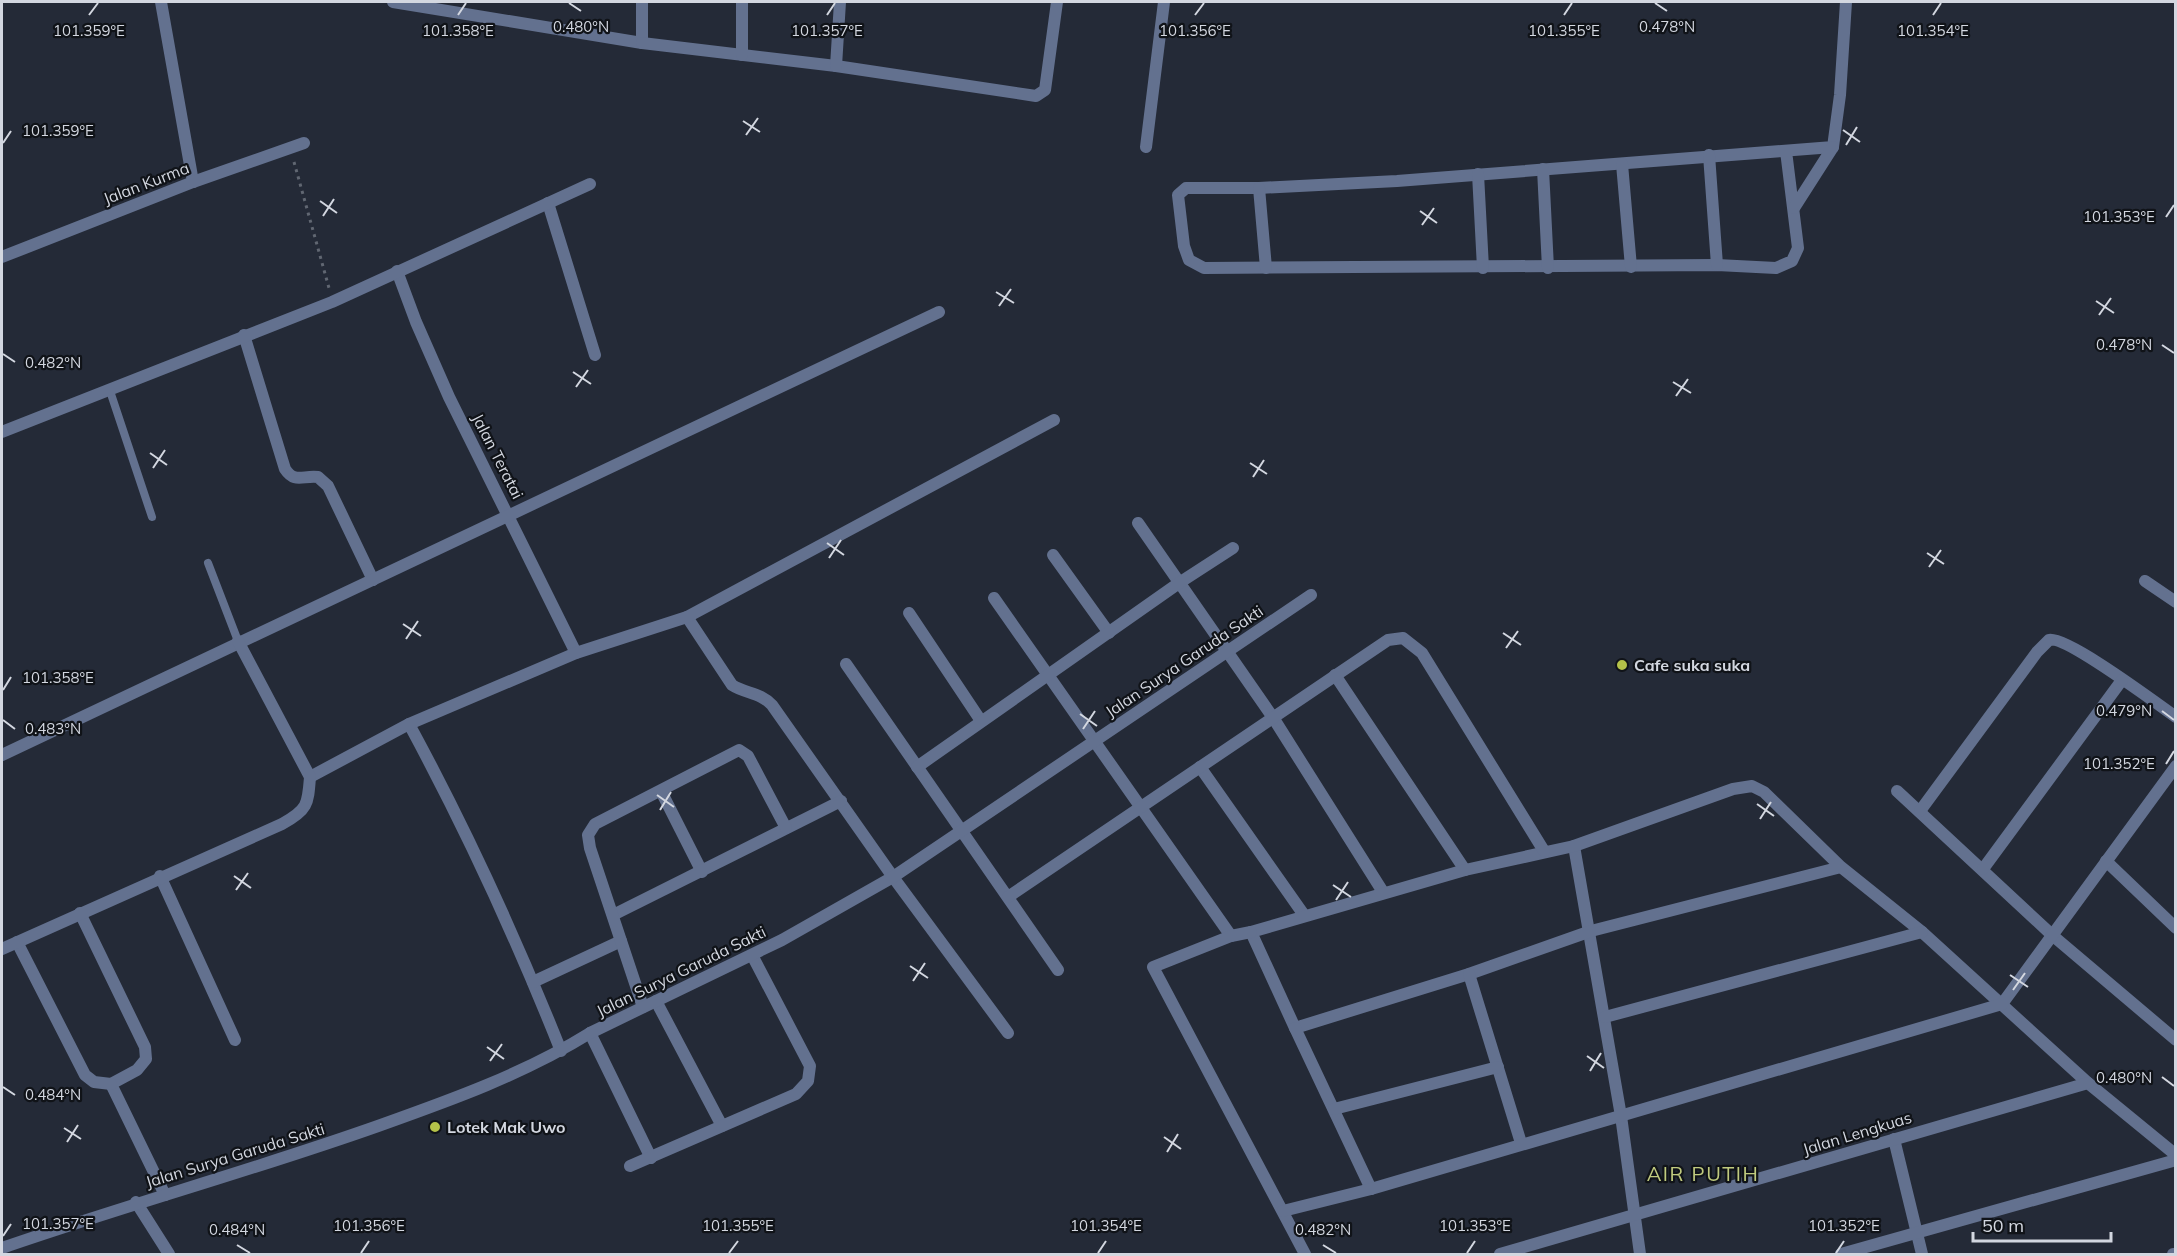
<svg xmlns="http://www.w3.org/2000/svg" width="2177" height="1256" font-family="Mulish,sans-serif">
<rect width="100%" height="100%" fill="#242a37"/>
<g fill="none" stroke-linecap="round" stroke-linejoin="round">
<polyline stroke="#616772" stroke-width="3" stroke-dasharray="3 4.5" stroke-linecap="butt" points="294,162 329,288"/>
<g stroke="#63718f" stroke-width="8">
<polyline points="110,391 152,517"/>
<polyline points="208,563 238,641"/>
</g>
<g stroke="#63718f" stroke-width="12">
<polyline points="161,2 193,182"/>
<polyline points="393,2 642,43 642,2"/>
<polyline points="642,43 836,66 1036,96 1045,90 1057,2"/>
<polyline points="742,55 742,2"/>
<polyline points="836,66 840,2"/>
<polyline points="1146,147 1164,2"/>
<polyline points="1786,151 1798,248 1792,261 1776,268 1717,265 1204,268 1189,260 1184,246 1178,195 1186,188 1259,188 1397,181 1833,147 1840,95 1846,2"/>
<polyline points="1709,155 1717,265"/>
<polyline points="1622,164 1631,267"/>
<polyline points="1543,169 1548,268"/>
<polyline points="1478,174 1483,268"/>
<polyline points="1259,188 1266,268"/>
<polyline points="548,203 595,355"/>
<polyline points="1794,208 1833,147"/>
<polyline points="2,257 193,182 304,143"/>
<polyline points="397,271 416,322 449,397 576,653"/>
<path d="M 244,335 L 285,469 C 295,484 303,475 318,477 L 328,486 L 373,580"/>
<polyline points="2,432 332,302 590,184"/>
<polyline points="1138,523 1274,719 1383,892"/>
<polyline points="1053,555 1109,633"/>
<polyline points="2145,581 2176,602"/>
<polyline points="994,598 1231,936"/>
<polyline points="909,613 981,721"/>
<path d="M 687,617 L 732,685 C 746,694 760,692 772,705 L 893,877 L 1008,1033"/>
<polyline points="846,664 1058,970"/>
<polyline points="1335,675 1465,870"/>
<path d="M 409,724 C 467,831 516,938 561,1051"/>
<polyline points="2,755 939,312"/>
<polyline points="917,767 1179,583 1233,548"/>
<polyline points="1200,767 1304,915"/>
<polyline points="310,777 409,724 576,653 687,617 1054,420"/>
<polyline points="661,791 702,872"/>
<polyline points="1897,791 2052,935 2176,1040"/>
<path d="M 1920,811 L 2037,652 L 2049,640 C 2065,635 2156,703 2176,717"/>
<polyline points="1574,846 1621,1116 1640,1254"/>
<polyline points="2106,861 2176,928"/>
<polyline points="1841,867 1591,931 1469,974 1295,1028 1251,932 1465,870 1574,846 1733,789 1752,786 1764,792 1841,867 1922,932 2088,1083 2176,1155"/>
<polyline points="1983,869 2122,680"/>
<polyline points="160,876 235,1040"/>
<polyline points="1008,897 1388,640 1403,638 1422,653 1544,851"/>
<polyline points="80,913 145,1047 146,1059 137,1070 111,1084 165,1195"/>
<polyline points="613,915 841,801"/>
<polyline points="1251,932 1231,936 1153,967 1305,1254"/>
<polyline points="17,942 85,1075 94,1082 111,1084"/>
<path d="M 2,949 L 282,824 C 308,810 308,804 310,777 L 238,641"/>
<polyline points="1469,974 1521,1143"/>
<polyline points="533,982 621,941"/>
<polyline points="656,1001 722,1126"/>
<polyline points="643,1007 590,848 588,835 595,824 739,750 748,756 786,828"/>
<polyline points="1605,1017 1922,932"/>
<polyline points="1295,1028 1371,1189"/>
<polyline points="590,1033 651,1158"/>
<polyline points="1334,1109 1498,1067"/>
<polyline points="1894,1139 1922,1254"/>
<polyline points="630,1166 796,1094 808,1081 810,1066 752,955"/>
<polyline points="136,1202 169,1254"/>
<polyline points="1283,1211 1371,1189 2002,1004 2176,766"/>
<path d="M 2,1248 C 126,1205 254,1170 378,1126 C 451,1100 524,1074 590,1033 L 782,940 L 893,877 L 1311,595"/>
<polyline points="1500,1254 2088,1083"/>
<polyline points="1841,1254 2176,1160"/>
<polyline points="2173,1254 2176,1254"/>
</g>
</g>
<path fill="none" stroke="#d3d7e0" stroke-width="2" d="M 569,3 L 581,11M 1655,3 L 1667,11M 89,15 L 98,3M 458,15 L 466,3M 827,15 L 835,3M 1195,15 L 1204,3M 1564,15 L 1572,3M 1933,15 L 1941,3M 743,121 L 760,132M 1843,130 L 1860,142M 746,135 L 758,118M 3,143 L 11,131M 1846,145 L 1857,127M 320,201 L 337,213M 1420,211 L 1437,223M 323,216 L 334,199M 2166,217 L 2174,205M 1422,225 L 1434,208M 996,292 L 1014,303M 2096,301 L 2114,313M 999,306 L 1011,289M 2099,315 L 2111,298M 2162,345 L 2174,353M 3,354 L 15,362M 573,372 L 591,384M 1673,382 L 1691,393M 576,387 L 588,370M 1676,396 L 1688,379M 150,453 L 167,465M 1250,463 L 1267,474M 153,468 L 165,450M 1253,477 L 1264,460M 827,543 L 844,555M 1927,553 L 1944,564M 829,558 L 841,540M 1929,567 L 1941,550M 403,624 L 421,636M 1503,633 L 1521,645M 406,639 L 418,621M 1506,648 L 1518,631M 3,690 L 11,677M 2162,711 L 2174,720M 1080,714 L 1097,726M 3,720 L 15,729M 1083,729 L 1095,711M 2166,764 L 2174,751M 657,795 L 674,807M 1757,804 L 1774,816M 660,810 L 671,792M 1760,819 L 1771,802M 234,876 L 251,888M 1333,885 L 1351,897M 236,890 L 248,873M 1336,900 L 1348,882M 910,966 L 928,978M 2010,975 L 2028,987M 913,981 L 925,963M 2013,990 L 2025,973M 487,1047 L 504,1059M 1587,1056 L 1604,1068M 490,1061 L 502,1044M 1590,1071 L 1601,1053M 2162,1077 L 2174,1086M 3,1087 L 15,1095M 64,1128 L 81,1139M 1164,1137 L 1181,1149M 67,1142 L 78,1125M 1167,1152 L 1178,1134M 3,1236 L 11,1224M 237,1245 L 250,1253M 1323,1245 L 1336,1253M 361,1253 L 369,1241M 729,1253 L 738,1241M 1098,1253 L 1106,1241M 1467,1253 L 1475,1241M 1836,1253 L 1844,1241"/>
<g fill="#b5c249" stroke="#101318" stroke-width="2">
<circle cx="1622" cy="665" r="6"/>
<circle cx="435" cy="1127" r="6"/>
</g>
<g text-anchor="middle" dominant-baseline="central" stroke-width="4.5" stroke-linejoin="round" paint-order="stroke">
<g font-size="16" fill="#d3d7e0" stroke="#101318">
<text transform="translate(146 183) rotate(-21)">Jalan Kurma</text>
<text transform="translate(498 456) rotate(63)">Jalan Teratai</text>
<text transform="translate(1184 661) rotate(-34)">Jalan Surya Garuda Sakti</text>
<text transform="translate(681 971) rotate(-26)">Jalan Surya Garuda Sakti</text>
<text transform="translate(1857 1133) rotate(-17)">Jalan Lengkuas</text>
<text transform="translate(235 1155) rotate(-17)">Jalan Surya Garuda Sakti</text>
</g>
<g font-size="16" font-weight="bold" fill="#d3d7e0" stroke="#101318" text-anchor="start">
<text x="1634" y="665">Cafe suka suka</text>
<text x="447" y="1127">Lotek Mak Uwo</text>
</g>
<g font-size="20" letter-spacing="1.5" fill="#c1cb7f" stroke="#101318">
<text x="1703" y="1173">AIR PUTIH</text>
</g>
</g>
<g font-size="15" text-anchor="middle" fill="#d3d7e0" stroke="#101318" stroke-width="4.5" stroke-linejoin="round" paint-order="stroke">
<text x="581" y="32">0.480°N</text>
<text x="1667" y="32">0.478°N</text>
<text x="89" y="36">101.359°E</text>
<text x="458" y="36">101.358°E</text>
<text x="827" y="36">101.357°E</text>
<text x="1195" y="36">101.356°E</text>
<text x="1564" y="36">101.355°E</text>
<text x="1933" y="36">101.354°E</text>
<text x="58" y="136">101.359°E</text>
<text x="2119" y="222">101.353°E</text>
<text x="2124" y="350">0.478°N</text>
<text x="53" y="368">0.482°N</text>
<text x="58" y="683">101.358°E</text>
<text x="2124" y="716">0.479°N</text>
<text x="53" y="734">0.483°N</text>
<text x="2119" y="769">101.352°E</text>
<text x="2124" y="1083">0.480°N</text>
<text x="53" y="1100">0.484°N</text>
<text x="58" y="1229">101.357°E</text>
<text x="369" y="1231">101.356°E</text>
<text x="738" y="1231">101.355°E</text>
<text x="1106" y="1231">101.354°E</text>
<text x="1475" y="1231">101.353°E</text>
<text x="1844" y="1231">101.352°E</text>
<text x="237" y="1235">0.484°N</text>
<text x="1323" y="1235">0.482°N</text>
</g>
<rect width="2177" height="1256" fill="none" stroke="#d3d7e0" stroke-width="6"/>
<path d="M1973 1232v9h138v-9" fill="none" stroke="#d3d7e0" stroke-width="3"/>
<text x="1982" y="1232" font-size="18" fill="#d3d7e0" stroke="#101318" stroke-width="4.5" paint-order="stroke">50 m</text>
</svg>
